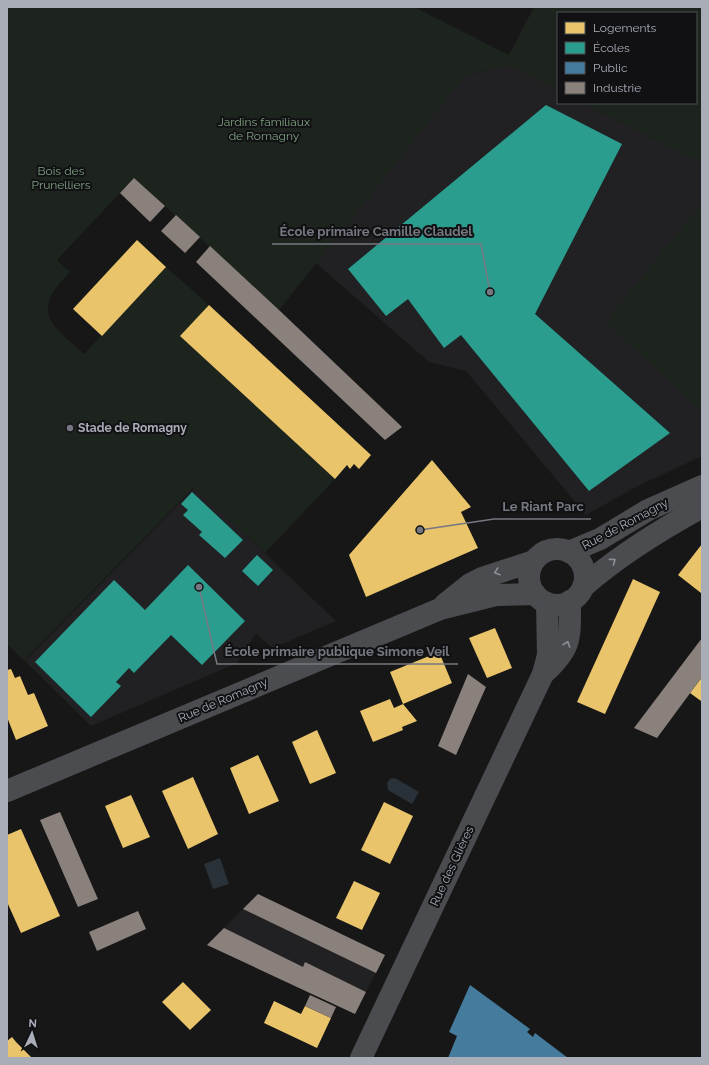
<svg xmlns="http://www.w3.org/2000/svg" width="709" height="1065" font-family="Raleway,sans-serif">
<rect width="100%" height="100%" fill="#171717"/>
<g fill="#212123">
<polygon points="509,65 558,90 558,103 583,103 702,163 702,203 606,322 702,412 702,456 638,486 586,515 466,371 429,362 316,263 466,75"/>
<polygon points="195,487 336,621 273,648 256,634 237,663 91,726 25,661"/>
<polygon points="258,894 385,955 355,1014 207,945"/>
</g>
<g fill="#1d241e">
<path d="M 7,7 L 414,7 L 509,55 L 534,7 L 702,7 L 702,163 L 583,103 L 696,103 L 696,13 L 558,13 L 558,90 L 509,65 L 466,75 L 279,310 L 134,178 L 57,260 L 70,272 C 30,312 50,323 84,354 L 166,267 L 209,305 L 181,336 L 335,479 L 265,553 L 194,487 L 24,661 L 7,644 Z"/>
<polygon points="702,203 702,412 606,322"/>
</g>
<g fill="#2a3239">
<polygon points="395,778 419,792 412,804 388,790 387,783 390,779"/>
<polygon points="220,858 229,884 213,889 204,864"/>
</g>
<g fill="#e9c46a">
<polygon points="137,240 166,267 102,336 73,309"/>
<polygon points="209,305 371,455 359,469 354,464 350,469 347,465 335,479 180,336"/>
<polygon points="432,460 471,507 461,512 478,548 366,597 349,555"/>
<polygon points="702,544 702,592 701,593 678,575"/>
<polygon points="633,579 660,592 605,714 577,702"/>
<polygon points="495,628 512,668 487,678 469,638"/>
<polygon points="439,652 452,683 403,704 390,672"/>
<polygon points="11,669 15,678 20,676 28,695 34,693 48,726 16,740 7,717 7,670"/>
<polygon points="702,677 702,700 701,701 690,693"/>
<polygon points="390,699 394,708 403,704 417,721 402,727 403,730 373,742 360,711"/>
<polygon points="317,730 336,773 310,784 292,742"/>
<polygon points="258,755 279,801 249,814 230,768"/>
<polygon points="193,777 218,834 188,849 162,791"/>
<polygon points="131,795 150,837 123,848 105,806"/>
<polygon points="384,802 413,816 390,864 361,850"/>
<polygon points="21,829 60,916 21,933 7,902 7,835"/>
<polygon points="354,881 380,893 362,930 336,918"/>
<polygon points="183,982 211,1010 190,1030 162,1002"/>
<polygon points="274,1001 301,1014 305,1006 331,1018 317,1048 264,1023"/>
<polygon points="12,1037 16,1042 32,1058 7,1058 7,1041"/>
</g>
<g fill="#2a9d8f">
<polygon points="546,105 622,144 535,314 670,433 589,491 461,335 444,348 408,299 386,316 348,269"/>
<polygon points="192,492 243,540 225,558 199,535 202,532 183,515 188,510 181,504"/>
<polygon points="257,555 273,570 258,586 242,571"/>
<polygon points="188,565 245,621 202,665 171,635 134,673 129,668 116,682 121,686 91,717 35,662 114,580 145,610"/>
</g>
<polygon fill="#457b9d" points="470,985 530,1029 527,1032 533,1037 535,1033 568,1058 448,1058 457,1036 449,1032"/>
<g fill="#8a817c">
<polygon points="134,178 165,206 150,222 120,193"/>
<polygon points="176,215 200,237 185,253 161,231"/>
<polygon points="210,246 279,310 402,427 385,440 196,262"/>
<polygon points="702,638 702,677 657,738 634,728"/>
<polygon points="468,674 486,687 456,755 438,746"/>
<polygon points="60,812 98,899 78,907 40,820"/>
<polygon points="258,894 385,955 376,973 243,909"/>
<polygon points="138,911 146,929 97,951 89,932"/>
<polygon points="224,928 303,967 305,962 366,992 355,1014 207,945"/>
<polygon points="310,995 336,1007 331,1018 305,1006"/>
</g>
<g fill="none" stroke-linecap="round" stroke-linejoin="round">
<g stroke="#4b4c50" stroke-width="22">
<path d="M 543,674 C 572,648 570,639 570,601"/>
<polyline points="361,1058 543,674 548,655 547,603"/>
</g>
<g stroke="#4b4c50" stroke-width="22">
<circle cx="557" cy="577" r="28"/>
<polyline points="569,552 600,539 648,510 702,486"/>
<path d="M 583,587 C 619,555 660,530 702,507"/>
<polyline points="445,604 470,584 482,578 534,561"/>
<polyline points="7,791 440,609 496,595 535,594"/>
</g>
</g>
<defs><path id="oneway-chevron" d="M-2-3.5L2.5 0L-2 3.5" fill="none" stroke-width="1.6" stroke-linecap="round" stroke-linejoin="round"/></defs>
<g stroke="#8c9099">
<use href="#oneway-chevron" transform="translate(613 561) rotate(-36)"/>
<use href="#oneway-chevron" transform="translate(497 572) rotate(161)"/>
<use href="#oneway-chevron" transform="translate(567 644) rotate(-71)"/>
</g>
<circle fill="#757880" stroke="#111113" stroke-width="1.5" cx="70" cy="428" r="4"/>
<g text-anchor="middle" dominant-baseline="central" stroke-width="4" stroke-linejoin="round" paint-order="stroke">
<g font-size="12" fill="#7fa381" stroke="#111113">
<text x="264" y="122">Jardins familiaux<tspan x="264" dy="14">de Romagny</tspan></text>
<text x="61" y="171">Bois des<tspan x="61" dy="14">Prunelliers</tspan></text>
</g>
<g font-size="12" font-weight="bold" fill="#a8adb8" stroke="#111113" text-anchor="start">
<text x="78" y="428">Stade de Romagny</text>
</g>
<g font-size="12" fill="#a8adb8" stroke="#111113">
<text transform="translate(625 524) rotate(-28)">Rue de Romagny</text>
<text transform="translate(223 700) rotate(-23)">Rue de Romagny</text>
<text transform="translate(452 866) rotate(-65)">Rue des Glières</text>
</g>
</g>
<path fill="none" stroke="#757880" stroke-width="1.5" d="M490 292L481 244H272M420 530L494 519H591M199 587L217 664H458"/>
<g fill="#757880" stroke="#111113" stroke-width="1.5">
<circle cx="490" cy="292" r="4"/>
<circle cx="420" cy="530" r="4"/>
<circle cx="199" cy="587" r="4"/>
</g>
<g font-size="13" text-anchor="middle" font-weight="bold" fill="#757880" stroke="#111113" stroke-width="4" stroke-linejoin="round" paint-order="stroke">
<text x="376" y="236">École primaire Camille Claudel</text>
<text x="543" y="511">Le Riant Parc</text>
<text x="337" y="656">École primaire publique Simone Veil</text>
</g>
<rect width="709" height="1065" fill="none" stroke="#a8adb8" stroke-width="16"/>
<rect x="557" y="12" width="140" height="92" fill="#111113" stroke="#4d4f55"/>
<rect x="565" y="22" width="20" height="12" fill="#e9c46a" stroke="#4d4f55"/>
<text x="593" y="32" font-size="12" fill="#a8adb8">Logements</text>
<rect x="565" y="42" width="20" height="12" fill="#2a9d8f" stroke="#4d4f55"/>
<text x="593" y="52" font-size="12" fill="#a8adb8">Écoles</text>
<rect x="565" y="62" width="20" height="12" fill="#457b9d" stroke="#4d4f55"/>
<text x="593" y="72" font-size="12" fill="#a8adb8">Public</text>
<rect x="565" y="82" width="20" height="12" fill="#8a817c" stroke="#4d4f55"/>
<text x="593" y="92" font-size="12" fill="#a8adb8">Industrie</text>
<g transform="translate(32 1033) rotate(4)" stroke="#111113" stroke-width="3" paint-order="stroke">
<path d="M0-3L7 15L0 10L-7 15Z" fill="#a8adb8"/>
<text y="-6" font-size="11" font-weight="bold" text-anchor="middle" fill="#a8adb8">N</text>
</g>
</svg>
